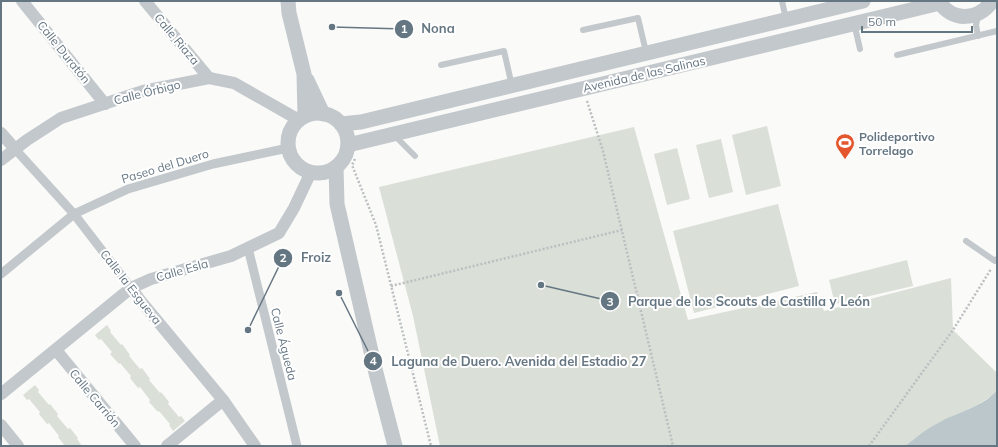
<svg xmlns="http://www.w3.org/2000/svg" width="998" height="447" font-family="Mulish,sans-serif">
<rect width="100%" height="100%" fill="#fafaf8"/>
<g fill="#dadfd7">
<polygon points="767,126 781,186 746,195 732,135"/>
<polygon points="634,127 688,320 817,292 824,311 951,278 953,330 997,373 997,390 993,395 977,405 938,423 905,446 440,446 413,316 379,187"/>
<polygon points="721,139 733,192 709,198 696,145"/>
<polygon points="677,148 690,199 667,205 654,154"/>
<polygon points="778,204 799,286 694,313 673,231"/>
<polygon points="907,260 913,286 835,304 829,280"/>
<polygon points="107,325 111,331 110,332 121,345 122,344 130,355 129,356 140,369 142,368 150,379 149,380 160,393 161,392 169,402 168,404 179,417 181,416 185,421 173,431 169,425 170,424 159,411 158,412 149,402 150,400 140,387 138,388 130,378 131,376 120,363 119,364 110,354 112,352 101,339 99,340 95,335"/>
<polygon points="35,385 39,390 38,392 49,405 50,404 58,414 57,416 68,429 70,428 78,438 77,439 82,446 65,446 58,437 59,436 49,423 47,424 39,414 40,412 29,399 27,400 23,395"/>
</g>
<path fill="#bbc7cb" d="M 997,390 L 997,446 L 905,446 C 916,438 926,429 938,423 C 955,413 985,406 997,390 Z"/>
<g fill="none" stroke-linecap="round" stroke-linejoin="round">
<g stroke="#bbbfc2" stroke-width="2.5" stroke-dasharray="2 2" stroke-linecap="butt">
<polyline points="587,101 603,151 673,446"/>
<polyline points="355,159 352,165 376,225 431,446"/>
<polyline points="391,286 622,230"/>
<polyline points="869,446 953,330 991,269"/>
</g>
<g stroke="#c3c8cc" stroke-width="6">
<polyline points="782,1 786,19"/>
<polyline points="978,16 976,25 978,36"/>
<polyline points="854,23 860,49"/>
<polyline points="583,30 638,18 646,52"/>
<polyline points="897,55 997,31"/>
<polyline points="441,65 504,51 512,86"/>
<polyline points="394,135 415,156"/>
<polyline points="966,241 995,261 997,259"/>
</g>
<g stroke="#c3c8cc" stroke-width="9">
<polyline points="15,149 74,214 131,288"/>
<polyline points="248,248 297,446"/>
<polyline points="1,274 74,214 128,189 213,164 288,148"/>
</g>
<g stroke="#c3c8cc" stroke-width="12">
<polyline points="22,1 105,104"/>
<polyline points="145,1 209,78"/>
<polyline points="1,133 15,149"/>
<polyline points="1,160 27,140 61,118 143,91 209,78 234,83 299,120"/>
<polyline points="131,288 140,300 223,400 255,446"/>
<polyline points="56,350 135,446"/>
<polyline points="1,394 131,288 151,279 231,256 279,233 294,208 311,172"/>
<polyline points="1,425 18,446"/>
<polyline points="167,446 223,400"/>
</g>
<g stroke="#c3c8cc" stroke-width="15">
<polyline points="288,1 289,13 304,74 305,116"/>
<path d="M 939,1 C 951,22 979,21 992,1"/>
<polyline points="307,80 323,114"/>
<circle cx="318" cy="143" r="30"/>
<polyline points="341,124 361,122 863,1"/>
<polyline points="348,145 940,3"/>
<polyline points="336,167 337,204 376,373 395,446"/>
</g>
</g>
<defs>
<symbol id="stadium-pin" viewBox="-11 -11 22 30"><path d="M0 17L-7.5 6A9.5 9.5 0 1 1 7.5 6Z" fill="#e4572e" stroke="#fff"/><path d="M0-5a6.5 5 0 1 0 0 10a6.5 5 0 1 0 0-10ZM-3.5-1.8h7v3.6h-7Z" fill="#fff"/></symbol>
</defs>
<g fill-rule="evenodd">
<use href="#stadium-pin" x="834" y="132" width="22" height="30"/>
</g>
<g text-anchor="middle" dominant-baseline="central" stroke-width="4" stroke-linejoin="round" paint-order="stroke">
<g font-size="12" fill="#657683" stroke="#fff">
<text transform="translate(177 39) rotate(50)">Calle Riaza</text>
<text transform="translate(64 52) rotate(51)">Calle Duratón</text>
<text transform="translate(644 74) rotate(-13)">Avenida de las Salinas</text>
<text transform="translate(147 92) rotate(-14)">Calle Órbigo</text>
<text transform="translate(165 166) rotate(-17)">Paseo del Duero</text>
<text transform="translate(182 270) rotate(-16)">Calle Esla</text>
<text transform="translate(131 287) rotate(52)">Calle la Esgueva</text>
<text transform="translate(284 344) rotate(76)">Calle Águeda</text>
<text transform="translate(95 398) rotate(50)">Calle Carrión</text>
</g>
<g font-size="12" font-weight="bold" fill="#657683" stroke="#fff" text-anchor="start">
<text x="859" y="136">Polideportivo<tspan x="859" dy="14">Torrelago</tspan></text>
</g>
</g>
<path fill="none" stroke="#657683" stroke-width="1.5" d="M332 27L404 29M248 330L283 258M541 285L610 301M339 293L373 361"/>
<g fill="#657683" stroke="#fff" stroke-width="1.5">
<circle cx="332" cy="27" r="4"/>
<circle cx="248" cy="330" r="4"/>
<circle cx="541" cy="285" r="4"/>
<circle cx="339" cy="293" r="4"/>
<circle cx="404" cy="29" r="10"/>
<circle cx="283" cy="258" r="10"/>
<circle cx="610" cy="301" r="10"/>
<circle cx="373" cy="361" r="10"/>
</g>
<g font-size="12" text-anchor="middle" font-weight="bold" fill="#fff">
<text x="404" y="33">1</text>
<text x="283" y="262">2</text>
<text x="610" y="306">3</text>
<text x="373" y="365">4</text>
</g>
<g font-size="13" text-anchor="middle" font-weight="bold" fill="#657683" stroke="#fff" stroke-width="4" stroke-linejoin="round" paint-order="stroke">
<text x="438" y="33">Nona</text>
<text x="316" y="262">Froiz</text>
<text x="749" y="306">Parque de los Scouts de Castilla y León</text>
<text x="519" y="366">Laguna de Duero. Avenida del Estadio 27</text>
</g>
<rect width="998" height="447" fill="none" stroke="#657683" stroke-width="4"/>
<path d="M862 26v6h110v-6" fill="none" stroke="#657683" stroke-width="2"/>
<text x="868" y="26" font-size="12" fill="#657683" stroke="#ffffff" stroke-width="3" paint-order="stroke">50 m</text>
</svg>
